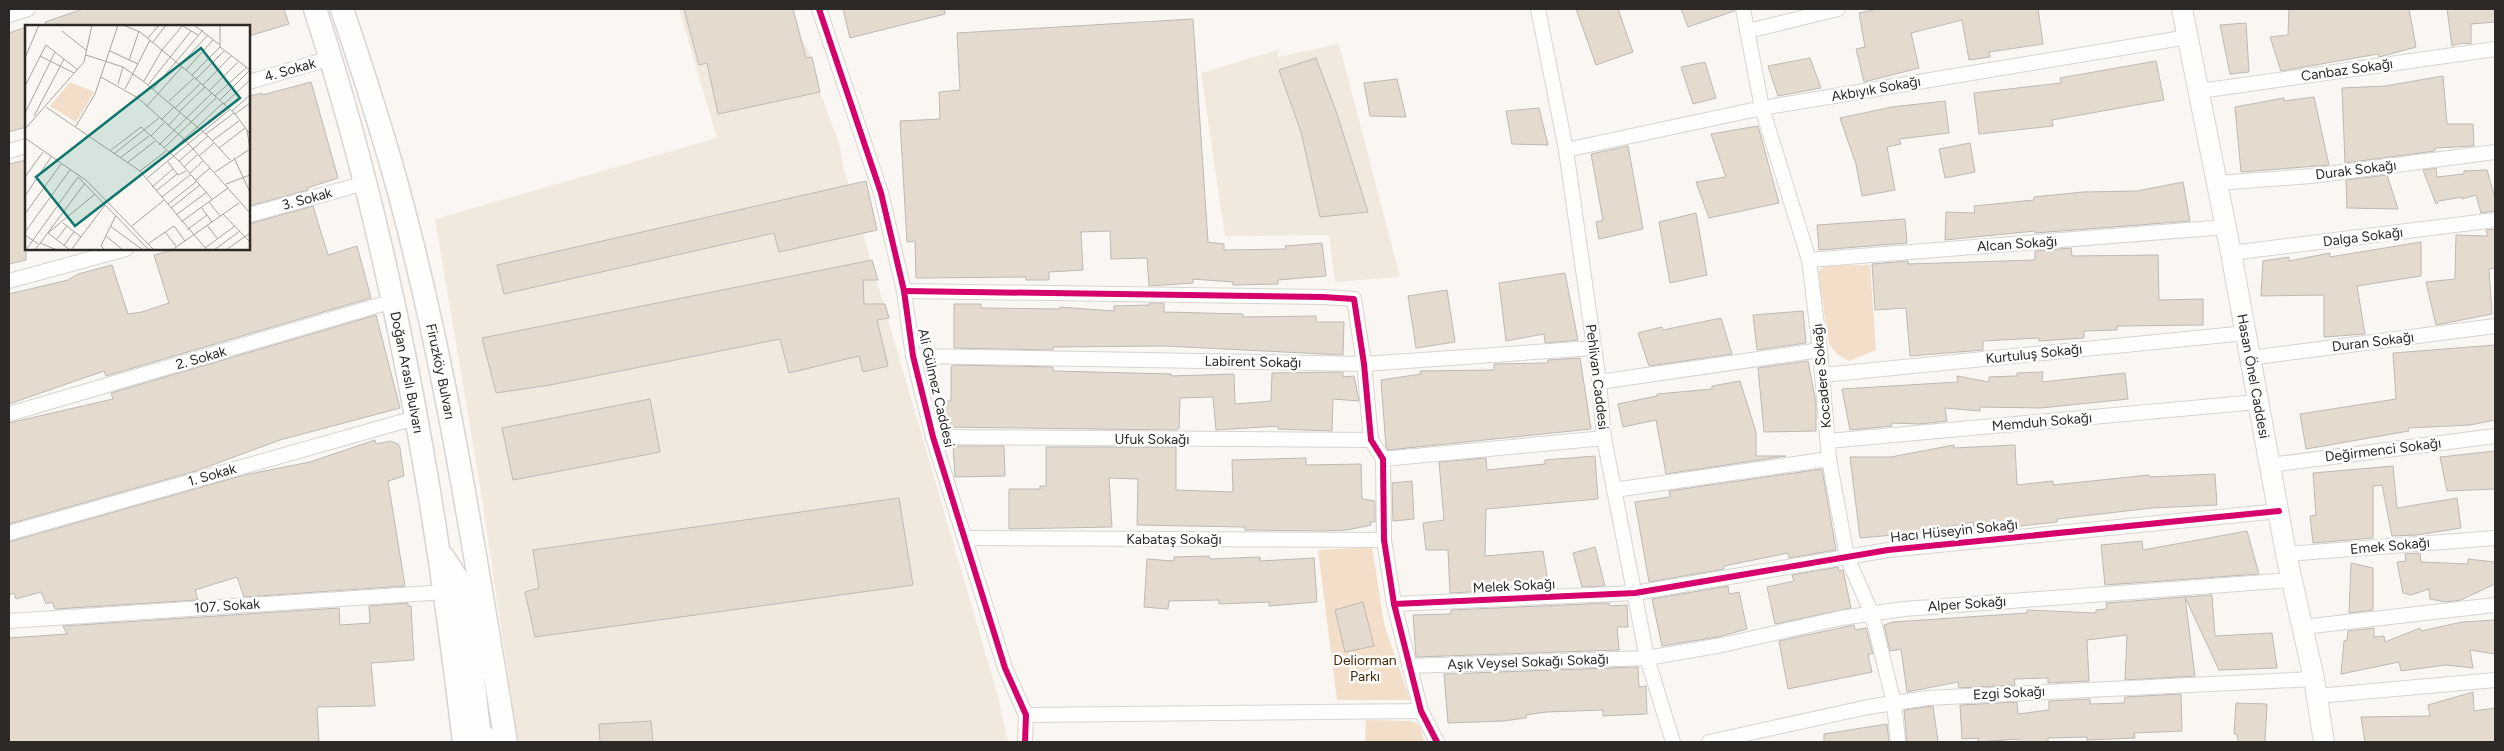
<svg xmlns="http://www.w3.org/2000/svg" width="2504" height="751" font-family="Figtree,sans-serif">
<rect width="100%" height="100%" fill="#faf7f2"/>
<g fill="#f1e8de">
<polygon points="679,9 793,9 801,38 812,57 820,92 839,143 844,169 998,696 1008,742 518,742 480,486 435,219 717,138"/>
<polygon points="1339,44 1400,277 1335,282 1329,235 1225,236 1201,73 1278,50 1278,57"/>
</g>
<g fill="#f2dec9">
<polygon points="1870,265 1876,350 1849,361 1838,355 1829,344 1818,272 1825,266"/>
<polygon points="1372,547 1384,624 1410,700 1337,700 1318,550"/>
<polygon points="1366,720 1411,721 1420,726 1424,742 1365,742"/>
</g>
<g fill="#e5dace" stroke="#bcb9b6">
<polygon points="83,9 284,9 289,24 249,36 249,26 46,26 45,22"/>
<polygon points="684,9 793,9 806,58 812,57 820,92 718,114 707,63 699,65"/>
<polygon points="843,9 944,9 945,14 850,38"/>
<polygon points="1576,9 1618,9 1633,52 1596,65"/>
<polygon points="1681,9 1733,9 1734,11 1688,27"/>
<polygon points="1878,9 2038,9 2043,44 1989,52 1990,57 1969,60 1962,20 1911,33 1919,68 1864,82 1856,49 1865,47 1859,13"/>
<polygon points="2289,9 2409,9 2416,47 2379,57 2378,54 2281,71 2270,37 2288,35"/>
<polygon points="2447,9 2495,9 2495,22 2471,24 2471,44 2461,43 2452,46"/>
<polygon points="1193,19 1208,242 1224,244 1224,250 1286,249 1285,246 1322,243 1326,276 1278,280 1278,284 1233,285 1233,282 1193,279 1193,283 1149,286 1147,258 1111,259 1110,231 1081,232 1083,270 1049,272 1049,280 1026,280 1026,277 916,278 915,241 907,242 900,121 940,119 939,92 960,90 957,33"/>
<polygon points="2246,23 2249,72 2230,74 2220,25"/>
<polygon points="26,27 26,127 9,132 9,33"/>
<polygon points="1316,58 1337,114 1368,212 1320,217 1301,132 1279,70"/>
<polygon points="1810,58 1821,88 1778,96 1768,66"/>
<polygon points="2156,61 2164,100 2052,120 2053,126 1979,134 1974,93 2061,83 2060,78"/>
<polygon points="1705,62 1716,98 1693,104 1681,67"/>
<polygon points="2443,76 2447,124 2473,124 2474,146 2435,148 2435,151 2345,163 2342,88 2385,86"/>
<polygon points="1397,79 1406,117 1370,116 1364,83"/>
<polygon points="311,82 338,178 307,188 308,190 249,206 249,96 262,93 262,95"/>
<polygon points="2314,97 2329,165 2241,172 2235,107 2284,98 2284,101"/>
<polygon points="1945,101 1949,133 1899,139 1901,144 1887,147 1895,190 1862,196 1856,164 1840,118 1892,107"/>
<polygon points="1539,108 1548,145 1512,144 1506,111"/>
<polygon points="1758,126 1779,203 1709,218 1696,182 1726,177 1711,134"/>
<polygon points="1970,143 1975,172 1945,178 1939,149"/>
<polygon points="1628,146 1643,229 1599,239 1596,222 1603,220 1591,154"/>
<polygon points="26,160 26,260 9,264 9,164"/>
<polygon points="2436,168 2437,177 2464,174 2464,171 2487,170 2495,198 2495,211 2481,213 2476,195 2462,199 2462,197 2439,201 2436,204 2423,170"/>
<polygon points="2387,175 2398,209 2347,208 2346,180"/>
<polygon points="866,181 877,230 779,252 774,233 504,294 497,265"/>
<polygon points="2183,182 2190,221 2035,233 2035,231 1945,240 1946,212 1975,213 1974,206 2034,200 2034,197 2083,192 2137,191"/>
<polygon points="313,206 328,255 357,246 371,298 106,376 104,371 9,404 9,294 68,280 78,274 112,265 128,314 142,312 169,303 154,255 177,249 249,249 249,224"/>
<polygon points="1696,213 1707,275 1670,283 1659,222"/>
<polygon points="1905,219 1907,243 1819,250 1817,225"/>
<polygon points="2495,229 2495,268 2489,269 2492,314 2436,325 2426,282 2455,279 2456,235 2488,236 2486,230"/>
<polygon points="2421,242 2421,276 2357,286 2365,334 2324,337 2324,295 2261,296 2263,261 2289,257 2289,261 2330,253 2330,257"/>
<polygon points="2071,248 2072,256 2158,255 2159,300 2203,299 2203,325 2117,326 2117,330 2084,331 2084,338 2039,341 2039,338 1983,341 1983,350 1910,356 1906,308 1875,310 1872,264 1908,261 1908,264 2035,260 2035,251"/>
<polygon points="872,260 878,280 863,280 864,304 885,304 889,318 877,320 888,366 863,372 859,356 789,373 780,339 550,385 496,393 482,338"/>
<polygon points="1565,273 1578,340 1545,343 1544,334 1506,341 1499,283"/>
<polygon points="1447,290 1455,342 1416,348 1408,296"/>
<polygon points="1149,303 1164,303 1164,312 1243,314 1243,317 1316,316 1316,322 1344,322 1343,355 1165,346 1053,347 1053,350 954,348 954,304 981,304 981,308 1060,309 1060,307 1114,311 1114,306 1150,305"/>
<polygon points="1803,311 1806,343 1757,350 1753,315"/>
<polygon points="376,315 400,408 280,440 196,471 9,524 9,423 113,399 111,393"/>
<polygon points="1721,318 1732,354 1649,366 1638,333 1662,327 1663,330"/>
<polygon points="2495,345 2495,420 2470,425 2408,428 2409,431 2306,449 2300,414 2396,399 2393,353"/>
<polygon points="1580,358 1591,429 1388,450 1386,447 1381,380 1421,374 1420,371 1494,370 1494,364 1548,363 1548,360"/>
<polygon points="1808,361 1816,403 1816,431 1764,432 1758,368"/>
<polygon points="954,365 1053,367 1053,371 1171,374 1171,376 1234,374 1235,404 1271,401 1272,373 1343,372 1343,377 1354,376 1359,401 1333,399 1332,431 1278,429 1278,426 1216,430 1213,397 1180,398 1179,428 1176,430 942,427 942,401 951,401 951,367"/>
<polygon points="2043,372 2042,382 2125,373 2128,399 2041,408 1980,407 1980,411 1945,408 1947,421 1921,424 1892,423 1892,426 1850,430 1842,389 1958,382 1957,376 1989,382 1989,377 2017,376 2017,373"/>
<polygon points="1740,381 1756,432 1756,456 1786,456 1666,474 1656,420 1623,427 1618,404 1657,396 1657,394 1712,389 1712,386"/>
<polygon points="650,399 660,452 513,480 502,428"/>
<polygon points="375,440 376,444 391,441 398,444 400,448 404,476 388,481 405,586 244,597 237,577 195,590 198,600 55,609 52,602 46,604 41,592 16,599 14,593 9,595 9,542 244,475 310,462"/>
<polygon points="1954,445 1954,448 2015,445 2017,485 2053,481 2053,485 2149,475 2149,477 2215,474 2217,505 2152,508 2057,519 2057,522 1974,531 1973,522 1915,533 1860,538 1850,457 1891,457"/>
<polygon points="953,446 1004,446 1005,476 955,477"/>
<polygon points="1046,447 1176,447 1176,490 1233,492 1232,460 1306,458 1306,465 1361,464 1362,499 1375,501 1375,522 1370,522 1371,525 1347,530 1322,531 1245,530 1245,527 1137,525 1138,479 1109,478 1112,527 1009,529 1009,489 1040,489 1040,486 1046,486"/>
<polygon points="2495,451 2495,489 2447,491 2440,457"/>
<polygon points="1595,456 1598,499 1486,509 1485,556 1543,551 1549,588 1450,593 1448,550 1426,550 1423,523 1444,520 1439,462 1486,458 1487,470 1545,464 1545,460"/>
<polygon points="2393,466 2397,508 2457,498 2461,528 2417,535 2392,536 2382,485 2373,486 2373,538 2313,543 2310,516 2316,515 2313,473"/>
<polygon points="1822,469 1836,550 1789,558 1788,553 1724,566 1724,569 1649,582 1635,502 1670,497 1669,491"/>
<polygon points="1412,481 1414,519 1393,521 1392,483"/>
<polygon points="899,498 913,585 535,637 525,592 539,588 533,550"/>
<polygon points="2247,531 2259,574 2105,585 2101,545 2142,541 2143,550"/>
<polygon points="1595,547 1605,586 1582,587 1573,553"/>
<polygon points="2420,553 2421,562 2468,564 2468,559 2495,562 2495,584 2461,600 2446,602 2430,599 2429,589 2411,595 2403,593 2397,562 2406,561 2405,554"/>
<polygon points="1209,556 1210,559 1260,557 1260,561 1314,558 1317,602 1269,606 1269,602 1219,604 1219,600 1169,601 1168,609 1144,607 1147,559 1174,561 1174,557"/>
<polygon points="2351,563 2373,568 2373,610 2349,613"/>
<polygon points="1838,567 1839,571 1843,570 1851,608 1775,624 1767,587 1794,581 1792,575"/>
<polygon points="1728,586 1729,594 1739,592 1747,629 1718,637 1662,646 1652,599"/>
<polygon points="2212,595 2215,636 2272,633 2277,668 2219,670 2185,597"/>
<polygon points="2185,597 2195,676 2125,680 2127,635 2087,640 2089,681 2048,683 2048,678 2014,679 2015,685 1959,688 1958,682 1907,692 1901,649 1890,651 1884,625 1893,622 2027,613 2027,610 2096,613 2096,610 2107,609 2106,603"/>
<polygon points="1363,602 1374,646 1345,652 1335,610"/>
<polygon points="408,603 408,606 411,606 414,660 371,663 375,706 317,707 319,742 9,742 9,638 67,634 63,626 339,608 340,625 370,623 369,606"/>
<polygon points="1609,603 1610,606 1627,605 1628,627 1617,627 1619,650 1416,657 1413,615 1451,614 1451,610"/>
<polygon points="2495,620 2495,654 2470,650 2473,668 2446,665 2401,671 2399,662 2341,674 2344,641 2347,640 2348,631 2374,628 2374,637 2384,636 2385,642 2420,628 2421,631 2462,622"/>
<polygon points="1854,625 1855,630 1866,628 1873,654 1868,654 1872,672 1788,689 1779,641"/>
<polygon points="1638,667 1639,687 1646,686 1647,714 1603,716 1603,710 1546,712 1526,715 1526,718 1503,721 1448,723 1444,674"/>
<polygon points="2473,692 2474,711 2495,708 2495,742 2365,742 2361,717 2430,716 2428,705"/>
<polygon points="2181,694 2182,731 2134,733 2135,738 2087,740 2087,737 2048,738 2048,742 2018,742 2018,739 1978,742 1978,738 1962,739 1960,705 2017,702 2018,714 2049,710 2049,701 2090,699 2090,704 2124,703 2125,697"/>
<polygon points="2236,703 2267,704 2265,742 2238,742 2237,734 2234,734"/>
<polygon points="1933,706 1938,742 1907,742 1904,710"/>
<polygon points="651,721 653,742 600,742 599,724"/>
<polygon points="1887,724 1889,742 1824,742 1824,734"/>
</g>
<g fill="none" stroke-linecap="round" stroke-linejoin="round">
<defs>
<g id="street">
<polyline points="819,9 881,193 904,291 913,356 933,437 1005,668 1026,715 1025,742"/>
<polyline points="1538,9 1566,150 1599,382 1604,438 1647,658 1673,742"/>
<polyline points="1743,9 1762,108 1809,260 1820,350 1829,459 1847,557 1872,614 1894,703 1898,742"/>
<polyline points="9,15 28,9"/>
<polyline points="1748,31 1838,9"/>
<polyline points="249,82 331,58"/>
<polyline points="2200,91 2495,49"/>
<polyline points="1566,150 1762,108 2188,37"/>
<polyline points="9,151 26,146"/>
<polyline points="2217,183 2311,176 2495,152"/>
<polyline points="249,215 365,183"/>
<polyline points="2231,253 2495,220"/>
<polyline points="1809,260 2226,227"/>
<polyline points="9,281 126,249"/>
<polyline points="904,291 1323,297 1354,299 1364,364 1371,440 1383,459 1384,540 1394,604 1421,711 1437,742"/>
<polyline points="913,356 1364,364 1593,348"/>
<polyline points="2250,358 2495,326"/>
<polyline points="1823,375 2246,333"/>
<polyline points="1599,382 1820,350"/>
<polyline points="9,414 393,301"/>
<polyline points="933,437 1371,440"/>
<polyline points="1828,441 2257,402"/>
<polyline points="1383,459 1604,438"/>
<polyline points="2270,465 2495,436"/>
<polyline points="1614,490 1829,459"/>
<polyline points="9,533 415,418"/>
<polyline points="965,538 1384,540"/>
<polyline points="2286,554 2495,538"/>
<polyline points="1394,604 1635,593 1888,550 2279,511"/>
<polyline points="9,621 445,592"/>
<polyline points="2303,627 2495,605"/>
<polyline points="1409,666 1647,658 1722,645 1841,618 1904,609 2291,580"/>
<polyline points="2317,696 2495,680"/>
<polyline points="1026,715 1421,711"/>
<polyline points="1709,742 1868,707 1927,698 2314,679"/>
</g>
<g id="secondary">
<path id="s1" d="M 2182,9 L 2231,253 L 2286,554 L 2314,679 L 2324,742"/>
</g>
<g id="primary">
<path id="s2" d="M 315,9 C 392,246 435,495 464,742"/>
<path id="s3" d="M 342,9 C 359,59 375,109 390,160 C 444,348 474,549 506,742"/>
<polyline points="443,557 460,583 464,595 479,731 488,742"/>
</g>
</defs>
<use href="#street" stroke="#d7d4d1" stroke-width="16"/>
<use href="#secondary" stroke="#d7d4d1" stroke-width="22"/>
<use href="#primary" stroke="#d7d4d1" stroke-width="25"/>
<use href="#street" stroke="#fefefd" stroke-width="14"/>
<use href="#secondary" stroke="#fefefd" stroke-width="20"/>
<use href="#primary" stroke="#fefefd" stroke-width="22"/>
<defs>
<g id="cycleway">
<polyline points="819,9 881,193 904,291 913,356 933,437 1005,668 1026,715 1025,742"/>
<polyline points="904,291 1323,297 1354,299 1364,364 1371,440 1383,459 1384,540 1394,604 1421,711 1437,742"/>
<polyline points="1394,604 1635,593 1888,550 2279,511"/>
</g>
</defs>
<use href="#cycleway" stroke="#fff" stroke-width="9"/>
<use href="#cycleway" stroke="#d6006c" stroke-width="6"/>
</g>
<g text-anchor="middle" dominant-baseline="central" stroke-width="5" stroke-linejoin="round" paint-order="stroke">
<g font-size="14" fill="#2c2926" stroke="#fff">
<text transform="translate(290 70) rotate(-16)">4. Sokak</text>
<text transform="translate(2347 70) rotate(-8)">Canbaz Sokağı</text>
<text transform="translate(1876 89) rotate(-10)">Akbıyık Sokağı</text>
<text transform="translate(2356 170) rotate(-7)">Durak Sokağı</text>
<text transform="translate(307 199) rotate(-15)">3. Sokak</text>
<text transform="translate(2363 237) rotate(-7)">Dalga Sokağı</text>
<text transform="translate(2017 244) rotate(-4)">Alcan Sokağı</text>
<text transform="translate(2373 342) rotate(-7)">Duran Sokağı</text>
<text transform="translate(2034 354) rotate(-6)">Kurtuluş Sokağı</text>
<text transform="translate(201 358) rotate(-16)">2. Sokak</text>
<text transform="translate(1253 362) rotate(1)">Labirent Sokağı</text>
<text stroke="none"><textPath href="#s2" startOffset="375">Doğan Araslı Bulvarı</textPath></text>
<text stroke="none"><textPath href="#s3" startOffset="376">Firuzköy Bulvarı</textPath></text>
<text stroke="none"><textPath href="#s1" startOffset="374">Hasan Önel Caddesi</textPath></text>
<text transform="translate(1822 376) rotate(-95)">Kocadere Sokağı</text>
<text transform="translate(1597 377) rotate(83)">Pehlivan Caddesi</text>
<text transform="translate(936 388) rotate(77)">Ali Gülmez Caddesi</text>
<text transform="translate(2042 422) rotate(-5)">Memduh Sokağı</text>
<text x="1152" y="439">Ufuk Sokağı</text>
<text transform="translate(2383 450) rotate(-7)">Değirmenci Sokağı</text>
<text transform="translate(212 475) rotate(-16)">1. Sokak</text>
<text transform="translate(1954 531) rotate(-6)">Hacı Hüseyin Sokağı</text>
<text x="1174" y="539">Kabataş Sokağı</text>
<text transform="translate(2390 546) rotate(-5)">Emek Sokağı</text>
<text transform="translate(1514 586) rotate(-3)">Melek Sokağı</text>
<text transform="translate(1967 604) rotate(-4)">Alper Sokağı</text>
<text transform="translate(227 606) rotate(-4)">107. Sokak</text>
<text transform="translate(1528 662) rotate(-2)">Aşık Veysel Sokağı Sokağı</text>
<text transform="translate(2009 693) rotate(-3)">Ezgi Sokağı</text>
</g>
<g font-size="14" fill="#482800" stroke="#fff">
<text x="1365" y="660">Deliorman<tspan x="1365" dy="16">Parkı</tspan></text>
</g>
</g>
<g transform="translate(25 25)">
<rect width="225" height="225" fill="#faf7f2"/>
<path d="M 45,57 L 69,67 L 51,97 L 25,81 Z" fill="#f2dec9"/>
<path fill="none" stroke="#a8a5a0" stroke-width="1" d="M 98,0 L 115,7 L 161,45 L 210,89 L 225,109M 169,0 L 195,20M 195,0 L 195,22 L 225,45M 158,1 L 173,10M 37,6 L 61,25M 123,13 L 134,0M 128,17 L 141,0M 85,26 L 113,39M 61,30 L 98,42 L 118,56 L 183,111 L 205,135M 15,31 L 49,48M 0,33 L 14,0M 104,35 L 114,6M 155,40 L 183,10M 161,45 L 188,15M 167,50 L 195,22M 76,52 L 113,73 L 160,115 L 225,188M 171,54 L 199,26M 119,56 L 137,25 L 158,0M 93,59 L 98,42M 123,60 L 166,6M 178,60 L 206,31M 0,61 L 21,20 L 53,45M 100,64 L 125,15M 128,64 L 178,5M 184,66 L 213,37M 190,71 L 222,42M 195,75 L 225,45M 144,76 L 169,53M 199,79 L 225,55M 122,81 L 157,42M 21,82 L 115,146 L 182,225M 150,83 L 176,58M 207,86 L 225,70M 154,87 L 180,62M 0,88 L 30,27M 210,89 L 225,78M 9,91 L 39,34M 136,95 L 149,82M 51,101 L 70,69 L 93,0M 143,101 L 155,88M 0,104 L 59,37 L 67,0M 222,105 L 225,124M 181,109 L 209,88M 126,111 L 139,98M 0,113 L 62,156 L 129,225M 187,116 L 214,96M 134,120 L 187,68M 139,123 L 192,72M 194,123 L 220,103M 86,125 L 116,102 L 154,136 L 187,174M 145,127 L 198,78M 90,128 L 134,93M 174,131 L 189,118M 95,133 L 124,111M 209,133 L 225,167M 154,136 L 183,111M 143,137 L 153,150 L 161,146M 102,138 L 130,116M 159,142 L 172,130M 115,146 L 141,126M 190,147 L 225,124M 164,149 L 178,136M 0,152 L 18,127M 53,152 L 124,225M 121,154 L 204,85M 171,155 L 185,143M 201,159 L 225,150M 127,162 L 148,144M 131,166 L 152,149M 0,171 L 26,132M 137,172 L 165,150M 184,177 L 195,191M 143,179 L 172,156M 176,182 L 187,197M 146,183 L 175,160M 0,189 L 36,139M 198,189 L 225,217M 151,190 L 182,167M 156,197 L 203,163M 38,198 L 56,212M 182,200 L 192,213M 85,201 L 118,225M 107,201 L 139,175M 162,205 L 182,190M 0,207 L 45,145M 140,207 L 151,221M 0,210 L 13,219M 81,211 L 98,225M 32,214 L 42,201M 15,218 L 32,225M 123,219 L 149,201 L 160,216M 39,220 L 49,207M 180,223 L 210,201M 1,225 L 53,152M 10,225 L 60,158M 45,225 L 23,208 L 70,169M 46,225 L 80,180M 80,225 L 76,221 L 91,190M 147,225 L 214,178M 189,225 L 215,206M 201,225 L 225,208"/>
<path fill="#0f766e" fill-opacity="0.15" stroke="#0f766e" stroke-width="2.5" d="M 176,23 L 215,73 L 50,201 L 11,152 Z"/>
<rect width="225" height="225" fill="none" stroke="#2c2926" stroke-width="2.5"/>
</g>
<rect width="2504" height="751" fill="none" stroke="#2c2926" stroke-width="20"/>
</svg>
